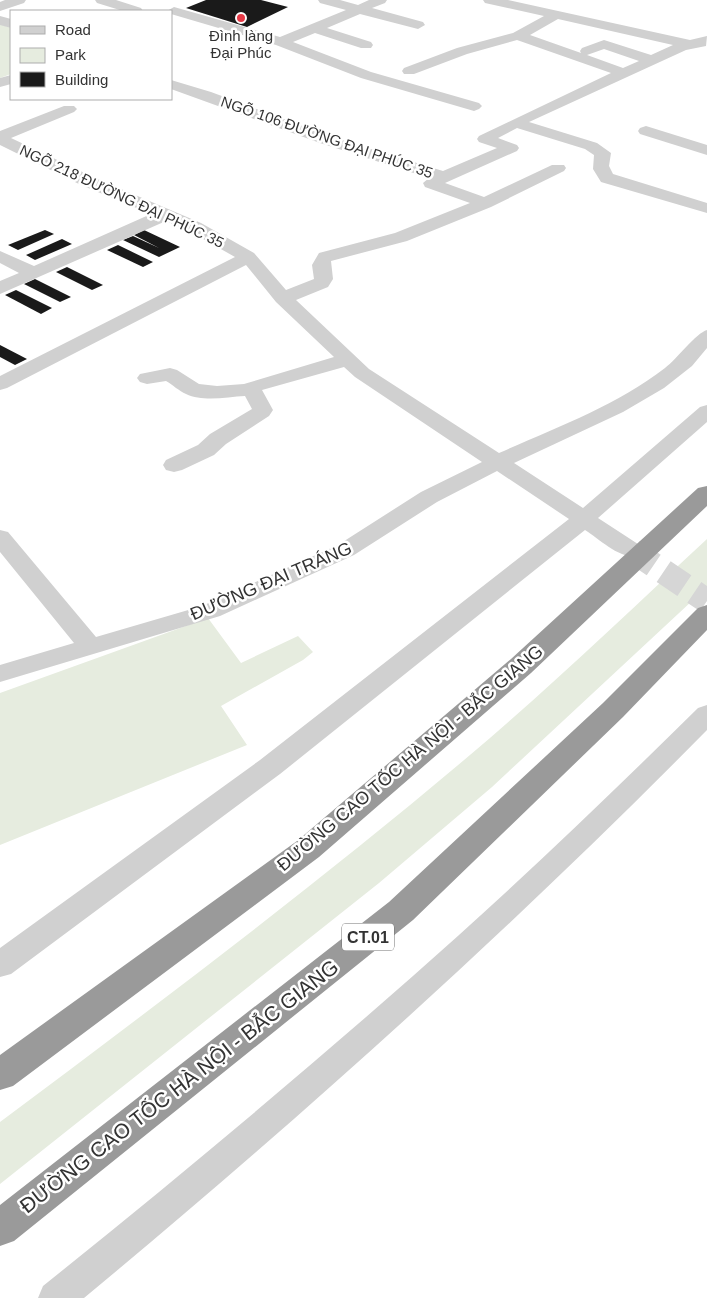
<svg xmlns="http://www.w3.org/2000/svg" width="707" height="1298" font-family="Helvetica,sans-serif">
<rect width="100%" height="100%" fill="#fff"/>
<g fill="#e6ecdf">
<polygon points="0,24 11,28 11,74 0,78"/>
<path d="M 707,539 L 707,587 L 492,787 L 379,883 L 0,1184 L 0,1122 C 166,998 332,873 490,738 C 564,674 635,606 707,539 Z"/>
<polygon points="208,618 241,663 298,636 313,652 303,660 221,706 247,745 0,845 0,693"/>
</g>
<g fill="#1a1a1a">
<polygon points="206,0 261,0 288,7 247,27 186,8"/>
<polygon points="45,230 54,234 18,250 8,245"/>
<polygon points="144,230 180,247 159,257 123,240 133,236 159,248 134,235"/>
<polygon points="62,239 72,244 35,260 26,255"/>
<polygon points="118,245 153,262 143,267 107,250"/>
<polygon points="67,267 103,285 92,290 56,272"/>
<polygon points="35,279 71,297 60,302 24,284"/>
<polygon points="16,290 52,308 41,314 5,295"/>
<polygon points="0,345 27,359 15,365 0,357"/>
</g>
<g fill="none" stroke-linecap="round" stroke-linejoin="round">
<polyline stroke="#d6d6d6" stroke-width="25" stroke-dasharray="25 12" stroke-linecap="butt" points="633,551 707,601"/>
<g fill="#d0d0d0" fill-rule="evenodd">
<polygon points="95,0 116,0 141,8 143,11 123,11 97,3"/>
<polygon points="318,0 340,0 358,5 369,0 387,0 385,3 372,8 423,22 425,25 418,29 360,14 327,28 371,42 373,45 371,48 361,48 315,33 293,42 371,72 479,103 482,106 479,109 474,111 361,78 276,45 171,14 171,11 167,11 174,7 280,37 346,10 320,3"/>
<path d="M 483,0 L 508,0 L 690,40 L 707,36 L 706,46 L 686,50 L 529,122 L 597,143 L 611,153 L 609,166 L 613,174 L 707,203 L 707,213 L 601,182 L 593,169 L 594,155 L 585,149 L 517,128 L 498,138 L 517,145 L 519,148 L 517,151 L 445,183 L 484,197 L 552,165 L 564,165 L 566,168 L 564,171 L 491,207 L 407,241 L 331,261 L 333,279 L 328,287 L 296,300 L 369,369 L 499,453 C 555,428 616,406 665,368 C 677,359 696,333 707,330 L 707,348 L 692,366 L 664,388 L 623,412 L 514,463 L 583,508 L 700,407 L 707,405 L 707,422 L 598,518 L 641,546 L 645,551 L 641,556 C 621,561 601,540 585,530 L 280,774 L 11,974 L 0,977 L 0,948 L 260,760 L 569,519 L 497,471 L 437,502 L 354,555 L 220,616 L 0,682 L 0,665 L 74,643 L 0,552 L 0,530 L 8,532 L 96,637 L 202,606 L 338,545 L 421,492 L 482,462 L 355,377 L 344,367 L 262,390 L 273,410 L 269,416 L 226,444 L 214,455 L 182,470 L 174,472 L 166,470 L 163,465 L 166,460 L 198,445 L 210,434 L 252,409 L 245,396 C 227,397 203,402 186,394 C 179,391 173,385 166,381 L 147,384 L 140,382 L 137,378 L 140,374 L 170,368 L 177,370 L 199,384 L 217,386 L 244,384 L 334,357 L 276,302 L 246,265 L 7,388 L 0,390 L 0,376 L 235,257 L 189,231 L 166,221 L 0,294 L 0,281 L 19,273 L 0,263 L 0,251 L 34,266 L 151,214 L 81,185 L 0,145 L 0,131 L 64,106 L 74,106 L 77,109 L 74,112 L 11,138 L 93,177 L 201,223 L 254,253 L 286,290 L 314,279 L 312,265 L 319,253 L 395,233 L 470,203 L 425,187 L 423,183 L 429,178 L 320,143 L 171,89 L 171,80 L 211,92 L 332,137 L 443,171 L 497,148 L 479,142 L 477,139 L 479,136 L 611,73 L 517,40 L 467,54 L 414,74 L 404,74 L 402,71 L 404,68 L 457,48 L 513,33 L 544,16 L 485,3 ZM 558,19 L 673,45 L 651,55 L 604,40 L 582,48 L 580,51 L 581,53 L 530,35 ZM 604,49 L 639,61 L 623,68 L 587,55 Z"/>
<polygon points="0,16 11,19 11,28 0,25"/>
<polygon points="11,75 11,84 0,87 0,78"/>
<polygon points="646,126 707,145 707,155 640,134 638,131 640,128"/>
<path d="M 707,705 L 707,730 C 509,931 301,1118 84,1298 L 38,1298 L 43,1286 C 185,1172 324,1056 459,935 C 541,861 620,785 698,708 Z"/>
</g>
<polygon fill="#d0d0d0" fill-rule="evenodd" points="5,0 26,0 24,3 0,11 0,2"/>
<g fill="#9a9a9a" fill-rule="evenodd">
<polygon points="707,486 707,506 531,673 319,857 13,1086 0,1090 0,1055 297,841 511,659 698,488"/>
<polygon points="707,605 707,630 623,717 413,920 14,1241 0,1246 0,1205 389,902 603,703 698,608"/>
</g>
</g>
<circle fill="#e63946" stroke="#fff" stroke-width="2" cx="241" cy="18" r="5"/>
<g text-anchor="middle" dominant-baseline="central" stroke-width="5" stroke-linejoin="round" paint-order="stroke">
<g font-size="15" fill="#333" stroke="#fff">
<text x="241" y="35">Đình làng<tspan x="241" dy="17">Đại Phúc</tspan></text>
</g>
<g font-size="15" fill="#333" stroke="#fff">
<text transform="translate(327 137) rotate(19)">NGÕ 106 ĐƯỜNG ĐẠI PHÚC 35</text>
<text transform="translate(122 196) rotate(25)">NGÕ 218 ĐƯỜNG ĐẠI PHÚC 35</text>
</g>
<rect fill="#fff" stroke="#707070" stroke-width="1" x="342" y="923.5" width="52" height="27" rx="4"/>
<g font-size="16" font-weight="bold" fill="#333">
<text x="368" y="937">CT.01</text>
</g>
<g font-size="18" fill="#333" stroke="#fff">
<text transform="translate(271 581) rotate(-23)">ĐƯỜNG ĐẠI TRÁNG</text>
<text transform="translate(410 758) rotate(-40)">ĐƯỜNG CAO TỐC HÀ NỘI - BẮC GIANG</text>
</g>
<g font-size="21" fill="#333" stroke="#fff">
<text transform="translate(179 1086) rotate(-38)">ĐƯỜNG CAO TỐC HÀ NỘI - BẮC GIANG</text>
</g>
</g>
<rect x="10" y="10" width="162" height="90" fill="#ffffff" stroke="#adadad"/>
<rect x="20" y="26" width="25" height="8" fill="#d0d0d0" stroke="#adadad"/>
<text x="55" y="35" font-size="15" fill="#333333">Road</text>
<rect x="20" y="48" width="25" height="15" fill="#e6ecdf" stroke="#adadad"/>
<text x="55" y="60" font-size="15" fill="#333333">Park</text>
<rect x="20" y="72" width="25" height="15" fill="#1a1a1a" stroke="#adadad"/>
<text x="55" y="85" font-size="15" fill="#333333">Building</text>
</svg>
